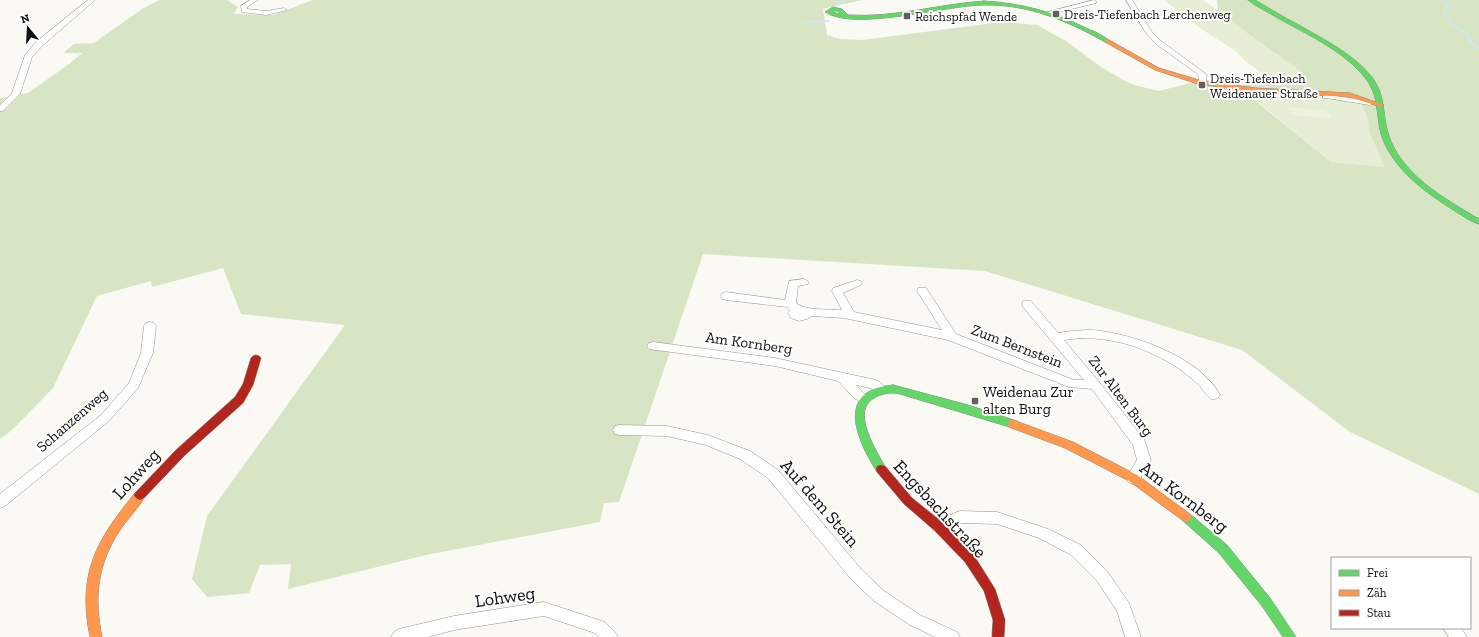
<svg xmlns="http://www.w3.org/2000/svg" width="1479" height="637" font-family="'Zilla Slab',serif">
<rect width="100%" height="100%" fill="#faf9f3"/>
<g fill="#e6eed5">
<polygon points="1164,0 1203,0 1304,73 1272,80 1245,61 1237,52 1200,28"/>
<polygon points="1241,88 1360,101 1368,120 1369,132 1385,167 1331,162"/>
</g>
<path fill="#d7e5c4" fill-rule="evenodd" d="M 159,0 L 227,0 L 238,7 L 234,14 L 274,15 L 312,0 L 862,0 L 823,9 L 827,35 L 840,39 L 862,40 L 1002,22 L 1037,25 L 1066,41 L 1101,67 L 1125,81 L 1134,85 L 1159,91 L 1190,83 L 1228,88 L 1303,73 L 1218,12 L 1217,0 L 1479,0 L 1479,494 L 1350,432 L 1242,350 L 985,271 L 703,254 L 619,502 L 604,503 L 600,522 L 426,555 L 288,589 L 291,564 L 260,565 L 249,593 L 207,597 L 192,579 L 207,516 L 345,325 L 241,314 L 223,268 L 152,287 L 151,281 L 97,296 L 53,388 L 12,430 L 0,439 L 0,98 L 28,93 L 69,64 L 82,53 L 63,53 L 74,44 L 94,43 L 142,9 ZM 1241,89 L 1310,93 L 1360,101 L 1368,120 L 1369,132 L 1385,167 L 1331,162 Z"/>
<polygon fill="#eef2df" points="1287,107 1326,110 1332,118 1292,115"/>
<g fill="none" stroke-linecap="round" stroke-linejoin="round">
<g stroke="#cde8f1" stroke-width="2">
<polyline points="1441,0 1449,5 1445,10"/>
<polyline points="835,6 842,0"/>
<polyline points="1444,13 1452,24 1466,33 1469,40 1479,49"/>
<polyline points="804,22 829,21"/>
</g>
<defs>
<g id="street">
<polygon points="88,0 95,0 42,46 32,57 20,94 3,111 0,111 0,105 12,93 25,55 36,42"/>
<polygon points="250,0 258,0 247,7 247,9 266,11 284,8 287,10 266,15 242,12 241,6"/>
<polygon points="1094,0 1097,2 1096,3 1047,15 1044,13"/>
<polygon points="1126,0 1132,0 1152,32 1161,41 1206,74 1207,76 1205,85 1199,85 1199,76 1195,72 1156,44 1146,33"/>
<polygon points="1323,94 1370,101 1374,103 1370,105 1326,98 1323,98"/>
<path d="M 804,279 L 809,282 L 808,284 L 798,286 L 796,303 C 805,311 829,309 842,310 L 832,291 L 833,288 L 857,280 L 861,281 L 862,283 L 861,285 L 843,293 L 854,312 L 942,330 L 917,291 L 918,288 L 926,288 L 956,334 L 1074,380 L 1084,380 L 1023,307 L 1022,304 L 1023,301 L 1031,301 L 1058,333 C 1069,331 1080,330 1092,330 C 1132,333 1200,357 1220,395 L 1218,398 C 1215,399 1212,400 1210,398 C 1206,395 1203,390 1200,386 C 1194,380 1187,375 1181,370 C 1148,347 1104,333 1064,340 L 1099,382 L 1144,439 L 1151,460 L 1138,482 L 1133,484 L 1128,482 L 1126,478 L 1137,460 L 1133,445 L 1092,389 L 1069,387 L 948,340 L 844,318 L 812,316 L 807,319 L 799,321 L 791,318 L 788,313 L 790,310 L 787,307 L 726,300 L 722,299 L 721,296 L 722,293 L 726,292 L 785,300 L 789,281 Z"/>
<polygon points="150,322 154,323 156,326 153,353 138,388 109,421 5,506 0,508 0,494 101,415 129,383 141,353 144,326 146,323"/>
<path d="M 653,342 L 775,358 L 876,380 L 880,382 L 887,390 L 885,393 C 877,396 876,390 870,388 C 865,387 861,386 856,385 L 870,399 L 868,402 L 864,404 L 854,398 L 838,381 L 775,366 L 649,349 L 647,346 L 649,343 Z"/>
<polygon points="619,425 667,426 708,435 750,451 778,470 861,569 884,591 920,615 957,632 960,637 935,637 910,625 874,601 851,579 768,478 740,459 706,445 667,436 619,435 615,434 613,430 615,426"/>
<polygon points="960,511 997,512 1048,529 1081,545 1107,571 1129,603 1141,637 1125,637 1117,611 1097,581 1071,555 1039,538 997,524 961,523 938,532 933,530 931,526 933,522"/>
<polygon points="544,602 605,622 615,632 618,637 599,637 595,633 544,616 454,630 428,637 391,637 394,632 399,629 454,616"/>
<polygon points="1443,628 1461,628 1467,637 1449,637"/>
</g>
<g id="fast">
<path d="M 1248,0 L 1255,0 C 1269,8 1283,17 1297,24 C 1323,39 1352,53 1371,76 C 1386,95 1382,112 1388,133 C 1400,174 1445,199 1479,219 L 1479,224 C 1471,222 1463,216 1455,211 C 1426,193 1392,169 1381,134 C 1376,115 1379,96 1366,79 C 1343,49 1303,33 1271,14 C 1264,10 1255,6 1248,0 Z"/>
<path d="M 984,1 C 1021,3 1055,12 1088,29 C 1096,32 1104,36 1110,41 L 1105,42 C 1068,21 1028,4 984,5 C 946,5 855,32 825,12 L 833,7 L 842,9 L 848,15 C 894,18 939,4 984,1 ZM 834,11 L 838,11 L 840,14 L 832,12 Z"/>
<path d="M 893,385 L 968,405 L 1017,421 L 1018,424 L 1017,427 L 1013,428 L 900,394 C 892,392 884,393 876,397 C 848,410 878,452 886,469 L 885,472 L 881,473 L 877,472 C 857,440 834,390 893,385 Z"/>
<polygon points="1186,512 1190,514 1227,545 1270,598 1296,637 1283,637 1262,606 1219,553 1182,520 1180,517 1182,514"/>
</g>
<g id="slow">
<polygon points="1105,40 1109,40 1159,68 1199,80 1255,88 1350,93 1384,105 1381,107 1349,97 1255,92 1198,84 1155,70 1105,42"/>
<polygon points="1013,420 1073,442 1137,475 1190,514 1192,517 1190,520 1186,522 1182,520 1129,481 1065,448 1009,427 1008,424 1009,421"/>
<path d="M 140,490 L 144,492 L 146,495 C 139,508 128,518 120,530 C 97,565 94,597 102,637 L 90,637 C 77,574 96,540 136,492 Z"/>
</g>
<g id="jam">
<polygon points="256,355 259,356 261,358 253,385 243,403 184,456 144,498 140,500 136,498 134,495 136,492 176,450 235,397 243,384 251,358 253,356"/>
<polygon points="881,465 885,466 912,498 942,522 973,554 995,589 1005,620 1004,637 992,637 993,620 984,591 965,562 934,530 904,504 877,472 876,469 877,466"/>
</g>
</defs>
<use href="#street" stroke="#949491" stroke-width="1"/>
<use href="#fast" stroke="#8b8a88" stroke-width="1"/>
<use href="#slow" stroke="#8b8a88" stroke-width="1"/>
<use href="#jam" stroke="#8b8a88" stroke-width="1"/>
<use href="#street" fill="#fefefd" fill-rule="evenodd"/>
<use href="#fast" fill="#63d668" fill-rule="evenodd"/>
<use href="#slow" fill="#ff974d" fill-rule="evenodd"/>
<use href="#jam" fill="#b3261e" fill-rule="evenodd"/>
</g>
<g fill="#61605e" stroke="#fff" stroke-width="1.5">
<rect x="1052" y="10" width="8" height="8" rx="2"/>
<rect x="903" y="12" width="8" height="8" rx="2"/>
<rect x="1198" y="81" width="8" height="8" rx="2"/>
<rect x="971" y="397" width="8" height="8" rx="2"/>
</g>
<g text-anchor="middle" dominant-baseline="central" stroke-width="4" stroke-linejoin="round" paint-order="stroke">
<g font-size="13" fill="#0e0e0e" stroke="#fff" text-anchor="start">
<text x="1064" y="14">Dreis-Tiefenbach Lerchenweg</text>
<text x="915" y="16">Reichspfad Wende</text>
<text x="1210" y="78">Dreis-Tiefenbach<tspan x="1210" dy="15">Weidenauer Straße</tspan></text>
</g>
<g font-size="15" fill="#0e0e0e" stroke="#fff">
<text transform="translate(749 343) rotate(8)">Am Kornberg</text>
<text transform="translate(1017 346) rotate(21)">Zum Bernstein</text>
<text transform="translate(1121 396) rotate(53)">Zur Alten Burg</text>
<text transform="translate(72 420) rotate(-41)">Schanzenweg</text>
</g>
<g font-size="15" fill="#0e0e0e" stroke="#fff" text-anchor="start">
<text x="983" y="392">Weidenau Zur<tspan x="983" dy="17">alten Burg</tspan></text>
</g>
<g font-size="18" fill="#0e0e0e" stroke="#fff">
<text transform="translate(136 474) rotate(-48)">Lohweg</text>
<text transform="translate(1184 497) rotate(37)">Am Kornberg</text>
<text transform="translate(820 503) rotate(49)">Auf dem Stein</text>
<text transform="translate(940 509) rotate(47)">Engsbachstraße</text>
<text transform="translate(505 597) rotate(-8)">Lohweg</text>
</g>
</g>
<rect x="1331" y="557" width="140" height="72" fill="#ffffff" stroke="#9f9f9f"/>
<rect x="1339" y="570" width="20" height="6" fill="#63d668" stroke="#9f9f9f"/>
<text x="1367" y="577" font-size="12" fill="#0e0e0e">Frei</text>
<rect x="1339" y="590" width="20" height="6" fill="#ff974d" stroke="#9f9f9f"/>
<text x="1367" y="597" font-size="12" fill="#0e0e0e">Zäh</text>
<rect x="1339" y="610" width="20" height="6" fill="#b3261e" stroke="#9f9f9f"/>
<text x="1367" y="617" font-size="12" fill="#0e0e0e">Stau</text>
<g transform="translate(28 28) rotate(342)" stroke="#ffffff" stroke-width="3" paint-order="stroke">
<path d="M0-3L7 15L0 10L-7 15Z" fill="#0e0e0e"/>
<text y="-6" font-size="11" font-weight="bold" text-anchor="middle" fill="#0e0e0e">N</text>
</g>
</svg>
